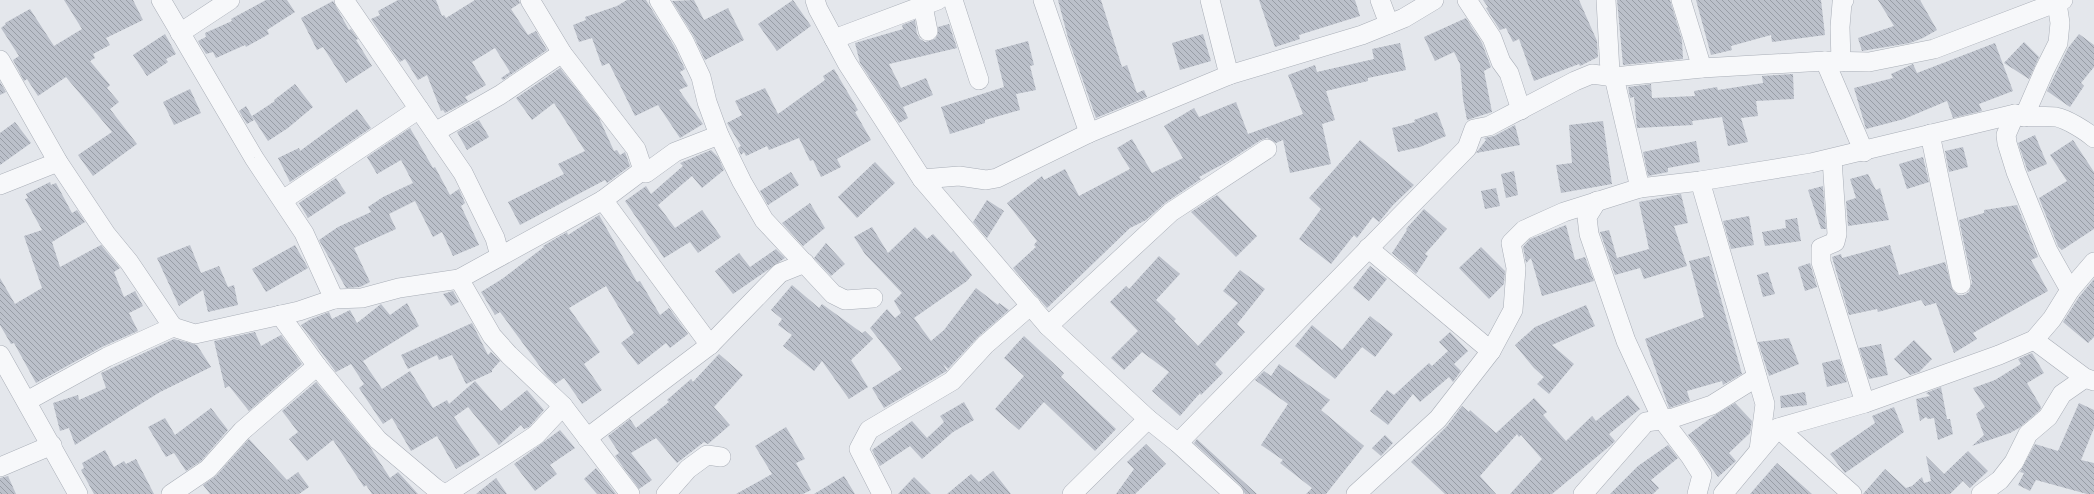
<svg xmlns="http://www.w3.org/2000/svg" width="2094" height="494" font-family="'Sofia Sans Condensed',sans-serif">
<defs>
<pattern id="building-back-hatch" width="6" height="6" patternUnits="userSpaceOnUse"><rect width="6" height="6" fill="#bbc0ca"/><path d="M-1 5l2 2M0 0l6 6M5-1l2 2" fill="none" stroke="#989da6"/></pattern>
</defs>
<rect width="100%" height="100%" fill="#e4e7ec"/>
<g fill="url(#building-back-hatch)">
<polygon points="64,0 133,0 143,20 106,38 110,45 93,54 95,58 90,61 110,85 107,88 119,102 110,109 137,144 93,176 78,155 112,132 66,77 38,96 27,79 24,81 13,60 19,56 1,28 6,24 5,23 30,9 54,46 82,29"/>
<polygon points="266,0 287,0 295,12 267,30 269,34 246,47 245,45 216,58 213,52 206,54 198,41 206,37 205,33 232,21 231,19"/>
<polygon points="398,0 436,0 442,16 444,15 446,18 475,0 519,0 520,3 511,9 528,35 536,31 547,50 503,80 501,78 510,72 495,48 472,62 486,85 465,97 468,101 445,113 443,110 441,111 427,75 418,80 405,59 400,62 371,19 380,15 378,11"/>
<polygon points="627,0 646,0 674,46 685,69 680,72 688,86 679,90 703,124 680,138 658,105 635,116 609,63 602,66 592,38 579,42 573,25 586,20 585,17 617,6"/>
<polygon points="694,0 704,20 728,8 744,40 705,60 693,35 672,1"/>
<polygon points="793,0 811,26 777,51 758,24"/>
<polygon points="1058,0 1101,0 1122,67 1127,65 1137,93 1144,90 1147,97 1096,118 1068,38"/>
<polygon points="1259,0 1355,0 1360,16 1299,35 1300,39 1275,47"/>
<polygon points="1483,0 1579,0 1597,41 1598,57 1580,66 1579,64 1534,81 1519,39 1513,42 1506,28 1500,30 1486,8 1488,7"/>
<polygon points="1617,0 1670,0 1682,40 1683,59 1623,65"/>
<polygon points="1696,0 1821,0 1825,35 1772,42 1771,35 1731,46 1732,50 1711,55"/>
<polygon points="1878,0 1920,0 1937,30 1923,38 1910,43 1862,51 1858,38 1894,26"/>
<polygon points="333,1 349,30 351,29 358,39 356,40 372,66 346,83 323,47 317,50 301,18"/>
<polygon points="1466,18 1482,43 1491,67 1484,71 1492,112 1467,120 1463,99 1460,64 1454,52 1435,61 1424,37"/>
<polygon points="915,20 917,34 920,39 925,42 935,39 938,34 938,27 949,24 957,48 889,64 901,88 926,78 933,95 903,107 908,118 899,123 860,63 855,43 903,29 902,25"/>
<polygon points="165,34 176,54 166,59 168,62 147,76 133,55"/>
<polygon points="1203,34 1211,61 1180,70 1172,43"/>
<polygon points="2079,34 2094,45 2094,67 2081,83 2084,86 2070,107 2047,91 2068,48"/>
<polygon points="1028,41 1034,65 1030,66 1036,90 1016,94 1020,110 985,120 985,123 950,134 941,107 1004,87 995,50"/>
<polygon points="2024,42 2039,57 2029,79 2004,63"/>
<polygon points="1400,43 1406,70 1368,78 1368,81 1326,91 1335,120 1322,124 1331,164 1290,173 1283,140 1276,143 1267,138 1261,140 1225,163 1199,177 1201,179 1165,203 1146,220 1130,228 1047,308 1013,268 1036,247 1034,245 1037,241 1007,203 1042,176 1044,180 1065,169 1079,196 1130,169 1117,148 1132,139 1152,173 1183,158 1164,126 1194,108 1199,117 1236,102 1248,134 1303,114 1288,75 1315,65 1317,72 1374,59 1372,49"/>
<polygon points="1995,43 2013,91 1979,104 1982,111 1953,118 1947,101 1904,119 1866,129 1854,88 1893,78 1891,74 1913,64 1917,73"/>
<polygon points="560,68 599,118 614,151 617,150 620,155 625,152 630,166 607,183 605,180 520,225 508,202 564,174 558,164 585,151 554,103 532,120 516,98"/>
<polygon points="834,69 858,110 855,112 871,140 837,159 841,167 821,177 813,160 810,161 799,138 769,150 767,146 746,156 744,152 741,155 738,148 741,146 727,123 742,115 735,101 765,88 778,114 825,80 823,76"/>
<polygon points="1793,74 1794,99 1756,101 1758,116 1741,118 1748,142 1728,146 1722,117 1692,121 1693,125 1637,128 1634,97 1630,98 1628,87 1651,84 1652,98 1695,96 1694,91 1717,87 1718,90 1763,83 1762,76"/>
<polygon points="0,82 6,92 0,95"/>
<polygon points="295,84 313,107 288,128 268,141 252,116 275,101 274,100"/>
<polygon points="190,89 201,113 174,125 163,102"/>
<polygon points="246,106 254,120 247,124 239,111"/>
<polygon points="357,109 371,128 290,182 278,158 299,148 300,151"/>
<polygon points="1437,112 1446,136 1420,147 1398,152 1392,128 1415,122 1414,120"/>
<polygon points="479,120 489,137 467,150 457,132"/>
<polygon points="1603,121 1612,184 1561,193 1556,165 1572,163 1569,125"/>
<polygon points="15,122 31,143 0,165 0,133"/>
<polygon points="1515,125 1520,145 1476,153 1486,140 1484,138 1494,136"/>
<polygon points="410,128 433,168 435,167 450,195 459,189 465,203 461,206 479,245 453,256 442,232 433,237 415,201 389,214 396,229 354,248 370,282 360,287 346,288 319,240 338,227 371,212 368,207 383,197 413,183 401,160 377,174 367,157"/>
<polygon points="2035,135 2047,164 2028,172 2018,143"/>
<polygon points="1360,140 1414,185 1393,205 1379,222 1373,217 1357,238 1354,235 1331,264 1299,239 1321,209 1309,198"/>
<polygon points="2073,140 2094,172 2094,229 2062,250 2058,246 2039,198 2067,181 2050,155"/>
<polygon points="1696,141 1700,162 1668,168 1668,172 1648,176 1643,152"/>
<polygon points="1963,147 1968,167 1949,172 1945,151"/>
<polygon points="711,150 718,157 724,170 702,188 692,176 658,205 675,228 702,210 721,237 698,253 690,242 664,258 625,201 646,186 651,194 683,166 680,163"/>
<polygon points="1923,157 1929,182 1907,189 1899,164"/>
<polygon points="875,162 895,183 857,218 838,197"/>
<polygon points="1514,171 1518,195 1506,198 1501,174"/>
<polygon points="791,172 799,185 768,205 760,191"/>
<polygon points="1868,174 1876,190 1880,188 1889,220 1848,226 1846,201 1856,198 1850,179"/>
<polygon points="336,178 346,193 308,218 299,203"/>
<polygon points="50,182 51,185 56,183 72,213 77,210 85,222 52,242 60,267 101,245 120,268 114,272 124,297 135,291 143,306 129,313 138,331 102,347 36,383 14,343 11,344 0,325 0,278 15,304 42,288 24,236 42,230 25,199 28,198 26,194"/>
<polygon points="1823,186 1826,229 1821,229 1808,190"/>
<polygon points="1496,188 1500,206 1485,209 1481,191"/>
<polygon points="1681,194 1688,223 1674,226 1687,266 1644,279 1640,268 1615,275 1600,232 1609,230 1617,258 1649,249 1639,202"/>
<polygon points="1217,195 1257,236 1236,257 1191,212"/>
<polygon points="987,200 1004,211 987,238 973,222"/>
<polygon points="810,203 825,228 803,246 782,223"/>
<polygon points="2017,205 2038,257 2031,260 2048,291 1973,333 1977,339 1954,353 1936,303 1925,306 1921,300 1878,312 1877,309 1849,315 1832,257 1841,254 1842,258 1890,245 1899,275 1945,262 1953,291 1958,295 1964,295 1969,292 1972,282 1959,220 1984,213 1984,210"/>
<polygon points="1424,209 1447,229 1425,254 1428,256 1416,274 1392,253 1407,230 1406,229"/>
<polygon points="599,215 637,282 640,281 660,315 669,308 688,334 670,348 666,343 638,365 621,343 634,333 606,286 569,308 600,352 584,364 602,390 582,404 564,378 555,384 547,376 500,312 495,315 481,292 502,279 544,247 543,246 567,232 568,235"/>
<polygon points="1749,216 1754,245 1731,249 1723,221"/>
<polygon points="1797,218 1801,241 1765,246 1762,232 1786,228 1785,220"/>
<polygon points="1566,225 1575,260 1585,257 1594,281 1542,296 1531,258 1526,263 1523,247 1530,239"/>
<polygon points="872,227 888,253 915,227 927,239 933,234 951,253 953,251 972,275 967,281 914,318 931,341 944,330 976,288 998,305 999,303 1009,310 978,337 948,369 943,364 947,371 945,372 884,408 872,388 902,369 870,328 887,309 895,318 901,313 894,301 902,293 865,254 854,237"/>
<polygon points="826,243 845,264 831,276 814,258"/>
<polygon points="190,245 201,273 219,266 228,287 234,285 238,305 208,312 203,290 179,306 157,258"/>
<polygon points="295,245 308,268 266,292 252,269"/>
<polygon points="1481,247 1505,271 1504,284 1489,299 1459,268"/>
<polygon points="776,249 785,258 733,294 715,271 739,253 750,267"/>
<polygon points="1159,256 1180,274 1156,300 1176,319 1174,321 1198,346 1238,303 1223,291 1240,270 1265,289 1237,324 1245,332 1215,364 1223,373 1201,395 1200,393 1180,416 1152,391 1169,372 1142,352 1124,370 1111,358 1138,331 1110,302 1126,286 1129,289"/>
<polygon points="1709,256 1742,374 1723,385 1722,381 1687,391 1690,401 1669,408 1645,339 1704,317 1689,261"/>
<polygon points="1810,263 1817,287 1805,291 1798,267"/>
<polygon points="1370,266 1387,279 1369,301 1353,288"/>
<polygon points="1768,272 1775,294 1763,297 1757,275"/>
<polygon points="2094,279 2094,337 2088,343 2063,322 2079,297"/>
<polygon points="792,285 819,308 822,304 862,333 865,331 873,339 851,360 868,387 849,399 822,361 814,371 783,346 792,335 778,325 782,319 771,310"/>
<polygon points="453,291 459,302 451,306 443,294"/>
<polygon points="407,303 419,326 363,361 382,389 410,371 433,408 447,400 449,404 475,381 501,411 527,390 544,410 529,427 524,429 521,425 499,445 468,407 454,417 480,455 456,469 437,436 411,451 392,418 383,424 359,388 364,384 351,364 336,372 301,325 311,319 329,312 332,319 350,310 357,323 381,304 390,315"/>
<polygon points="1586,305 1595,326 1552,345 1574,364 1549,394 1537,384 1544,377 1534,368 1515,345 1535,327"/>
<polygon points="1370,316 1393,334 1375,357 1362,347 1335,379 1295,346 1312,325 1342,350"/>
<polygon points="472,323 488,355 491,352 500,361 492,370 492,372 466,384 452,355 439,360 437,355 408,369 401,355"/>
<polygon points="255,332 261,346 281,335 302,364 249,411 229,386 225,388 214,341"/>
<polygon points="1450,332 1468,351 1454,364 1461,371 1453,382 1449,377 1420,402 1413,394 1388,425 1370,411 1387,390 1394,395 1429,363 1432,366 1448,351 1439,342"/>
<polygon points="1024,336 1064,373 1061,377 1116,429 1095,451 1044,402 1019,430 995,409 1024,376 1004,358"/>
<polygon points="1789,338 1799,364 1769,376 1758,342"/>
<polygon points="174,339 197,345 211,367 160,392 75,445 69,428 60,431 53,403 78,395 79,400 106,388 101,373"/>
<polygon points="1914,340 1932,359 1919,372 1910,375 1894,359"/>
<polygon points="1881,344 1888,375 1869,379 1859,348"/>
<polygon points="2032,353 2044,373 2027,383 2041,407 2040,410 2019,428 2010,433 1972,446 1984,435 1976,414 1985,407 1973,388 1995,380 2021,364 2018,359"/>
<polygon points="719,354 743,375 714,407 730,425 708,444 704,442 677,463 656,438 631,453 652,480 639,489 615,456 619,453 608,436 630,419 636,428 669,402 667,400 691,379 693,382"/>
<polygon points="1840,359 1847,382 1827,387 1822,363"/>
<polygon points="1279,364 1330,400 1321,410 1364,446 1326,494 1306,494 1312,488 1280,463 1283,460 1261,445 1288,404 1255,380 1264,371 1271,376"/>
<polygon points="316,382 370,447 390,478 398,472 418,494 372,494 366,485 364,487 333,440 307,461 289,439 298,432 282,411"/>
<polygon points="1941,387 1947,419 1950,419 1953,434 1938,440 1934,418 1928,419 1926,417 1920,421 1916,399 1930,396 1926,393"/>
<polygon points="1805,392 1807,405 1781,408 1780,396"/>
<polygon points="1628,395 1640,409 1609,434 1615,441 1611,445 1552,494 1510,494 1542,459 1521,435 1519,437 1517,434 1480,476 1496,494 1445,494 1411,462 1447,426 1462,406 1469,412 1470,410 1496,433 1534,398 1547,412 1543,415 1566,441 1592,416 1596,421"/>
<polygon points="964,402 974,420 953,432 922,459 910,446 880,466 872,450 912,421 927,438 944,422 940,416"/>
<polygon points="1735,403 1752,421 1750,433 1729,453 1736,461 1718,477 1688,435 1712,417"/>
<polygon points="2079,403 2094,410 2094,428 2081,460 2094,463 2094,494 2087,494 2036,480 2030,491 2018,485 2024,473 2020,472 2035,444 2058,451"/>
<polygon points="1894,407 1904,432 1845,473 1830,454 1875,423 1872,416"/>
<polygon points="211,408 228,430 201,461 186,471 174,453 166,457 148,427 165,418 175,435"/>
<polygon points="786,427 805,459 796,463 811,490 803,494 736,494 772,474 755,446"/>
<polygon points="560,430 575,448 550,465 557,474 535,491 514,464"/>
<polygon points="1385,435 1393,443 1381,456 1372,448"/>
<polygon points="249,439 287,480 298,472 309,487 299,494 210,494 203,485 216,476"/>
<polygon points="1197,439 1200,442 1257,494 1245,494 1241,486 1194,443"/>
<polygon points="1146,444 1166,464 1135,494 1116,494 1134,469 1127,462"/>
<polygon points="1668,445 1678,458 1651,480 1659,488 1653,494 1610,494 1638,466"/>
<polygon points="105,450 114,467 124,461 126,464 136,459 154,494 94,494 81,470 84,468 82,463"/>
<polygon points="1968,451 1988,471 1970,488 1963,481 1950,494 1863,494 1885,469 1906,488 1912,486 1922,477 1924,483 1931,481 1926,456 1944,474"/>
<polygon points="1777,463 1812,494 1750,494"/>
<polygon points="596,468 616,494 597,494 584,479"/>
<polygon points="993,471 1011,494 947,494 971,474 979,482"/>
<polygon points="8,476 16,494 0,494 0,478"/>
<polygon points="844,476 855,494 814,494"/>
<polygon points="914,477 931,494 898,494"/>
<polygon points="496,478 507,494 476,494"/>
</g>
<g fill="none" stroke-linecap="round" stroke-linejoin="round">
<defs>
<g id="minor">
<polyline points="161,0 254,158 304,233 334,299"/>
<polyline points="344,0 463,173 495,238 500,256"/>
<polyline points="530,0 562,53 636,149 643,170"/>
<polyline points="659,0 684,41 701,77 707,102 719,135 742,182 764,220 833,294 845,300 873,298"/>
<polyline points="815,0 818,9 847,63 922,179 1048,326 1148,419 1178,443 1234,494"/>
<polyline points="953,0 979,80"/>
<polyline points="1043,0 1089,133"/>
<polyline points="1210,0 1229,75"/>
<polyline points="1380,0 1389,24"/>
<polyline points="1467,0 1492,38 1501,62 1509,73 1521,110"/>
<polyline points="1606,0 1610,72 1614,77 1640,188"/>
<polyline points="1681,0 1702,68"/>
<polyline points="923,6 928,31"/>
<polyline points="180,33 230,0"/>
<polyline points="834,39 938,0"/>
<polyline points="0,60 58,162 106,234 129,262 173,327"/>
<polyline points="1825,61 1864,152"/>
<polyline points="1841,62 1840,27 1842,3 1844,0"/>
<polyline points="2015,114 2006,135 2007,143 2016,172 2048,251 2070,290"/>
<polyline points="2024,117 2044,71 2058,43 2060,23 2057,3"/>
<polyline points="435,132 500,95 562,53"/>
<polyline points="1930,134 1961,284"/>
<polyline points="1832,159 1837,234 1835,242 1821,248 1821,262 1865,403"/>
<polyline points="922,179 959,176 986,180 997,178 1089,133 1229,75 1362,35 1404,18 1434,0"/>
<polyline points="1700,181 1765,404 1759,450"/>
<polyline points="0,185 58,162"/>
<polyline points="283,200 419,109"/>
<polyline points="603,200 710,345"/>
<polyline points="1597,201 1587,217 1589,234 1626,341 1662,419 1690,456 1702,475 1697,494"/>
<polyline points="1368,248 1491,351"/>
<polyline points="459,279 492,336 509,355 563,406 630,494"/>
<polyline points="280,315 317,366 378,440 435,488 444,494"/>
<polyline points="1048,326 1171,212 1267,149"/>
<polyline points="2034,340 2085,378 2094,381"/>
<polyline points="0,355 78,494"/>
<polyline points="27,401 107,357 173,327 195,334 299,311 334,299 362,298 399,288 459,279 603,200 643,170 646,173 675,152 719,135"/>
<polyline points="1778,428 1852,494"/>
<polyline points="587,438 710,345 780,273 805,263"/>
<polyline points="1178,443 1467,148 1474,129 1489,126 1575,81 1592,74 1614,77 1702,68 1825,61 1869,62 1934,49 2063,0"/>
<polyline points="0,467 52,445"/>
<polyline points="171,494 208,469 242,431 317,366"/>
<polyline points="446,494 536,435 563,406"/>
<polyline points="666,494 688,469 707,455 721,457"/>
<polyline points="882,494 859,449 869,430 952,381 985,345 1031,305"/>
<polyline points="1072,494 1148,419"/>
<path d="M 1356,494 L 1438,419 L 1491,351 L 1513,310 L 1516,268 L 1511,243 L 1524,230 L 1564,212 L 1640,188 L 1700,181 L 1811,163 L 2015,114 C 2029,119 2042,115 2056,117 C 2067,119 2086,131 2094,138"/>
<polyline points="1583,494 1646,422 1673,418 1712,405 1757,377"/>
<polyline points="1723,494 1778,428 1865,403 1999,355 2034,340 2052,319 2070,290 2094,262"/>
<polyline points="1981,494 2000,480 2014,462 2028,434 2048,417 2062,394 2085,378"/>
</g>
</defs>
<use href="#minor" stroke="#a9aeb7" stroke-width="20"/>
<use href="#minor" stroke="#f7f8fa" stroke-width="19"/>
</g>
</svg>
